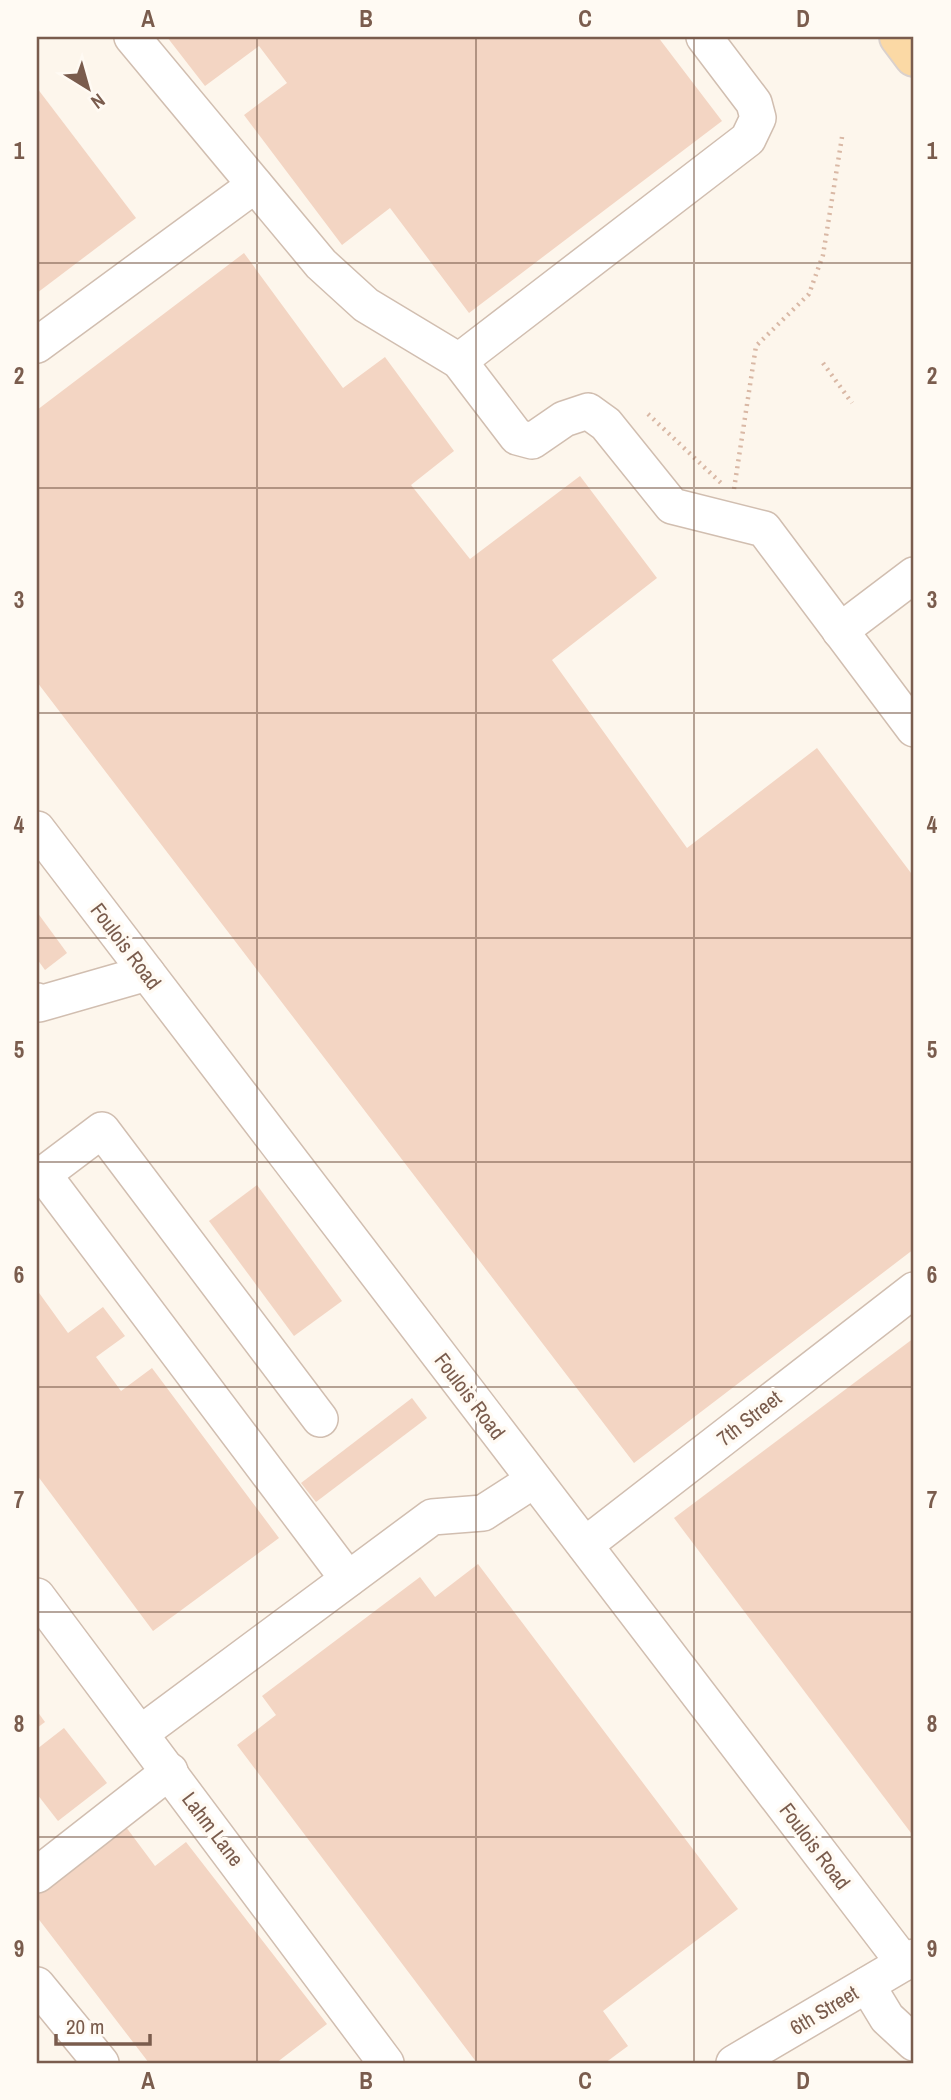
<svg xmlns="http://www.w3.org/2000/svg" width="951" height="2100" font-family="'Archivo Narrow',sans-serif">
<rect width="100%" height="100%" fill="#fdf6ec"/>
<g fill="#f3d5c3">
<polygon points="167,37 658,37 722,121 469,313 390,208 342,245 244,115 287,83 259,46 205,86"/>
<polygon points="37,88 136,218 37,293"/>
<polygon points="244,253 343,388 385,357 454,451 411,485 470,559 580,476 657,578 552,660 687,848 817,748 914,877 914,1249 634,1463 37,682 37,410"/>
<polygon points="37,912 67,953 45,970 37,959"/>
<polygon points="257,1185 342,1301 294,1336 209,1221"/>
<polygon points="37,1290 68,1333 103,1307 125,1336 96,1357 121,1391 152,1368 279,1538 153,1631 37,1475"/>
<polygon points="914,1338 914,1837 674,1518"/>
<polygon points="412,1398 427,1418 316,1502 301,1483"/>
<polygon points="478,1564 738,1909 603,2011 628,2046 605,2063 477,2063 237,1745 276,1715 262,1696 420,1577 435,1597"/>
<polygon points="37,1711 45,1722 37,1728"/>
<polygon points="64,1728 107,1783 58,1821 37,1794 37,1749"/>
<polygon points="126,1827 155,1866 186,1842 327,2024 276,2063 149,2063 37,1917 37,1895"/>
</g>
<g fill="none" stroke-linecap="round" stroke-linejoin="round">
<defs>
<g id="minor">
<polyline points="132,37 321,264 366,305 459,361 517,437 532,441 564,419 588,411 606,424 672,506 764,529 914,729"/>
<polyline points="37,345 255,185"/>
<polyline points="459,361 748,139 758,118 754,103 704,37"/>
<polyline points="840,631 914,575"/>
<polyline points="37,829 904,1963"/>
<polyline points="37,1001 39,1004 147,973"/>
<polyline points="43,1174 348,1579"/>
<polyline points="37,1179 102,1130 320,1419"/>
<polyline points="585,1545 914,1290"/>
<polyline points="37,1596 386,2063"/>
<polyline points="141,1733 432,1517 483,1513 534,1480"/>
<polyline points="37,1875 170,1771"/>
<polyline points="37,1985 101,2063"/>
<polyline points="867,1985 887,2018 914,2043"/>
<polyline points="734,2063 914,1957"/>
</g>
<polyline id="major" points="899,37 914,57"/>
</defs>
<use href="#minor" stroke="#d1beb0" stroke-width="38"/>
<use href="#major" stroke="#dad1cd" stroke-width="42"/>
<g stroke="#d9b8a5" stroke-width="4.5" stroke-dasharray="2 5" stroke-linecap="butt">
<polyline points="823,363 852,403"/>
<polyline points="648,414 721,483"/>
<polyline points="734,489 756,346 809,294 823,255 842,137"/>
</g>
<use href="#minor" stroke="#fff" stroke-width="35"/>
<use href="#major" stroke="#fbd9a5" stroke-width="38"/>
</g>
<path fill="none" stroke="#7a5c4d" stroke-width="2" stroke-opacity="0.55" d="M 257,37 L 257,2063M 476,37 L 476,2063M 694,37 L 694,2063M 37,263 L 914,263M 37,488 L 914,488M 37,713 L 914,713M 37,938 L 914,938M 37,1162 L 914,1162M 37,1387 L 914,1387M 37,1612 L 914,1612M 37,1837 L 914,1837"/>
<g text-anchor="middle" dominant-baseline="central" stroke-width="7" stroke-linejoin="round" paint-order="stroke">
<g font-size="21" fill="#7a5c4d" stroke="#fffaf3">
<text transform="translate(126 946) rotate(53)">Foulois Road</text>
<text transform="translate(470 1396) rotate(53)">Foulois Road</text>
<text transform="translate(749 1418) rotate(-38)">7th Street</text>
<text transform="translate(213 1829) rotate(53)">Lahm Lane</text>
<text transform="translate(815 1846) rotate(53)">Foulois Road</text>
<text transform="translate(824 2010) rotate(-31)">6th Street</text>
</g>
</g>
<rect width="951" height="2100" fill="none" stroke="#fffaf3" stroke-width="77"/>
<g transform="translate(88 88) rotate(143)" stroke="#fffaf3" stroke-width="5" paint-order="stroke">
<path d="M0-5L12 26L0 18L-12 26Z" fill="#7a5c4d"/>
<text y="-10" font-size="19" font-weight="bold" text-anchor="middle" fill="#7a5c4d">N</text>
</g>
<path d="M56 2034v10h94v-10" fill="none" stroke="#7a5c4d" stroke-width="3.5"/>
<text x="66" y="2034" font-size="21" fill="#7a5c4d" stroke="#fffaf3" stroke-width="5" paint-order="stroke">20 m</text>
<rect x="38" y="38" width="874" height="2024" fill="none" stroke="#7a5c4d" stroke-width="2.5"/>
<g font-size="23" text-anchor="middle" font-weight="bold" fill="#7a5c4d">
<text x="148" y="27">A</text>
<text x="366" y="27">B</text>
<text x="585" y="27">C</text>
<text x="803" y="27">D</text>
<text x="19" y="159">1</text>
<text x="932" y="159">1</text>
<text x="19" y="384">2</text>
<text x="932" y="384">2</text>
<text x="19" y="608">3</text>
<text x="932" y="608">3</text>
<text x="19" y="833">4</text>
<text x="932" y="833">4</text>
<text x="19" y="1058">5</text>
<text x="932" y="1058">5</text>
<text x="19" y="1283">6</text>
<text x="932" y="1283">6</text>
<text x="19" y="1508">7</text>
<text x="932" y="1508">7</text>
<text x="19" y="1732">8</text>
<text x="932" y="1732">8</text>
<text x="19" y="1957">9</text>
<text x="932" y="1957">9</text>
<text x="148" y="2089">A</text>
<text x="366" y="2089">B</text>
<text x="585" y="2089">C</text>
<text x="803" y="2089">D</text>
</g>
</svg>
